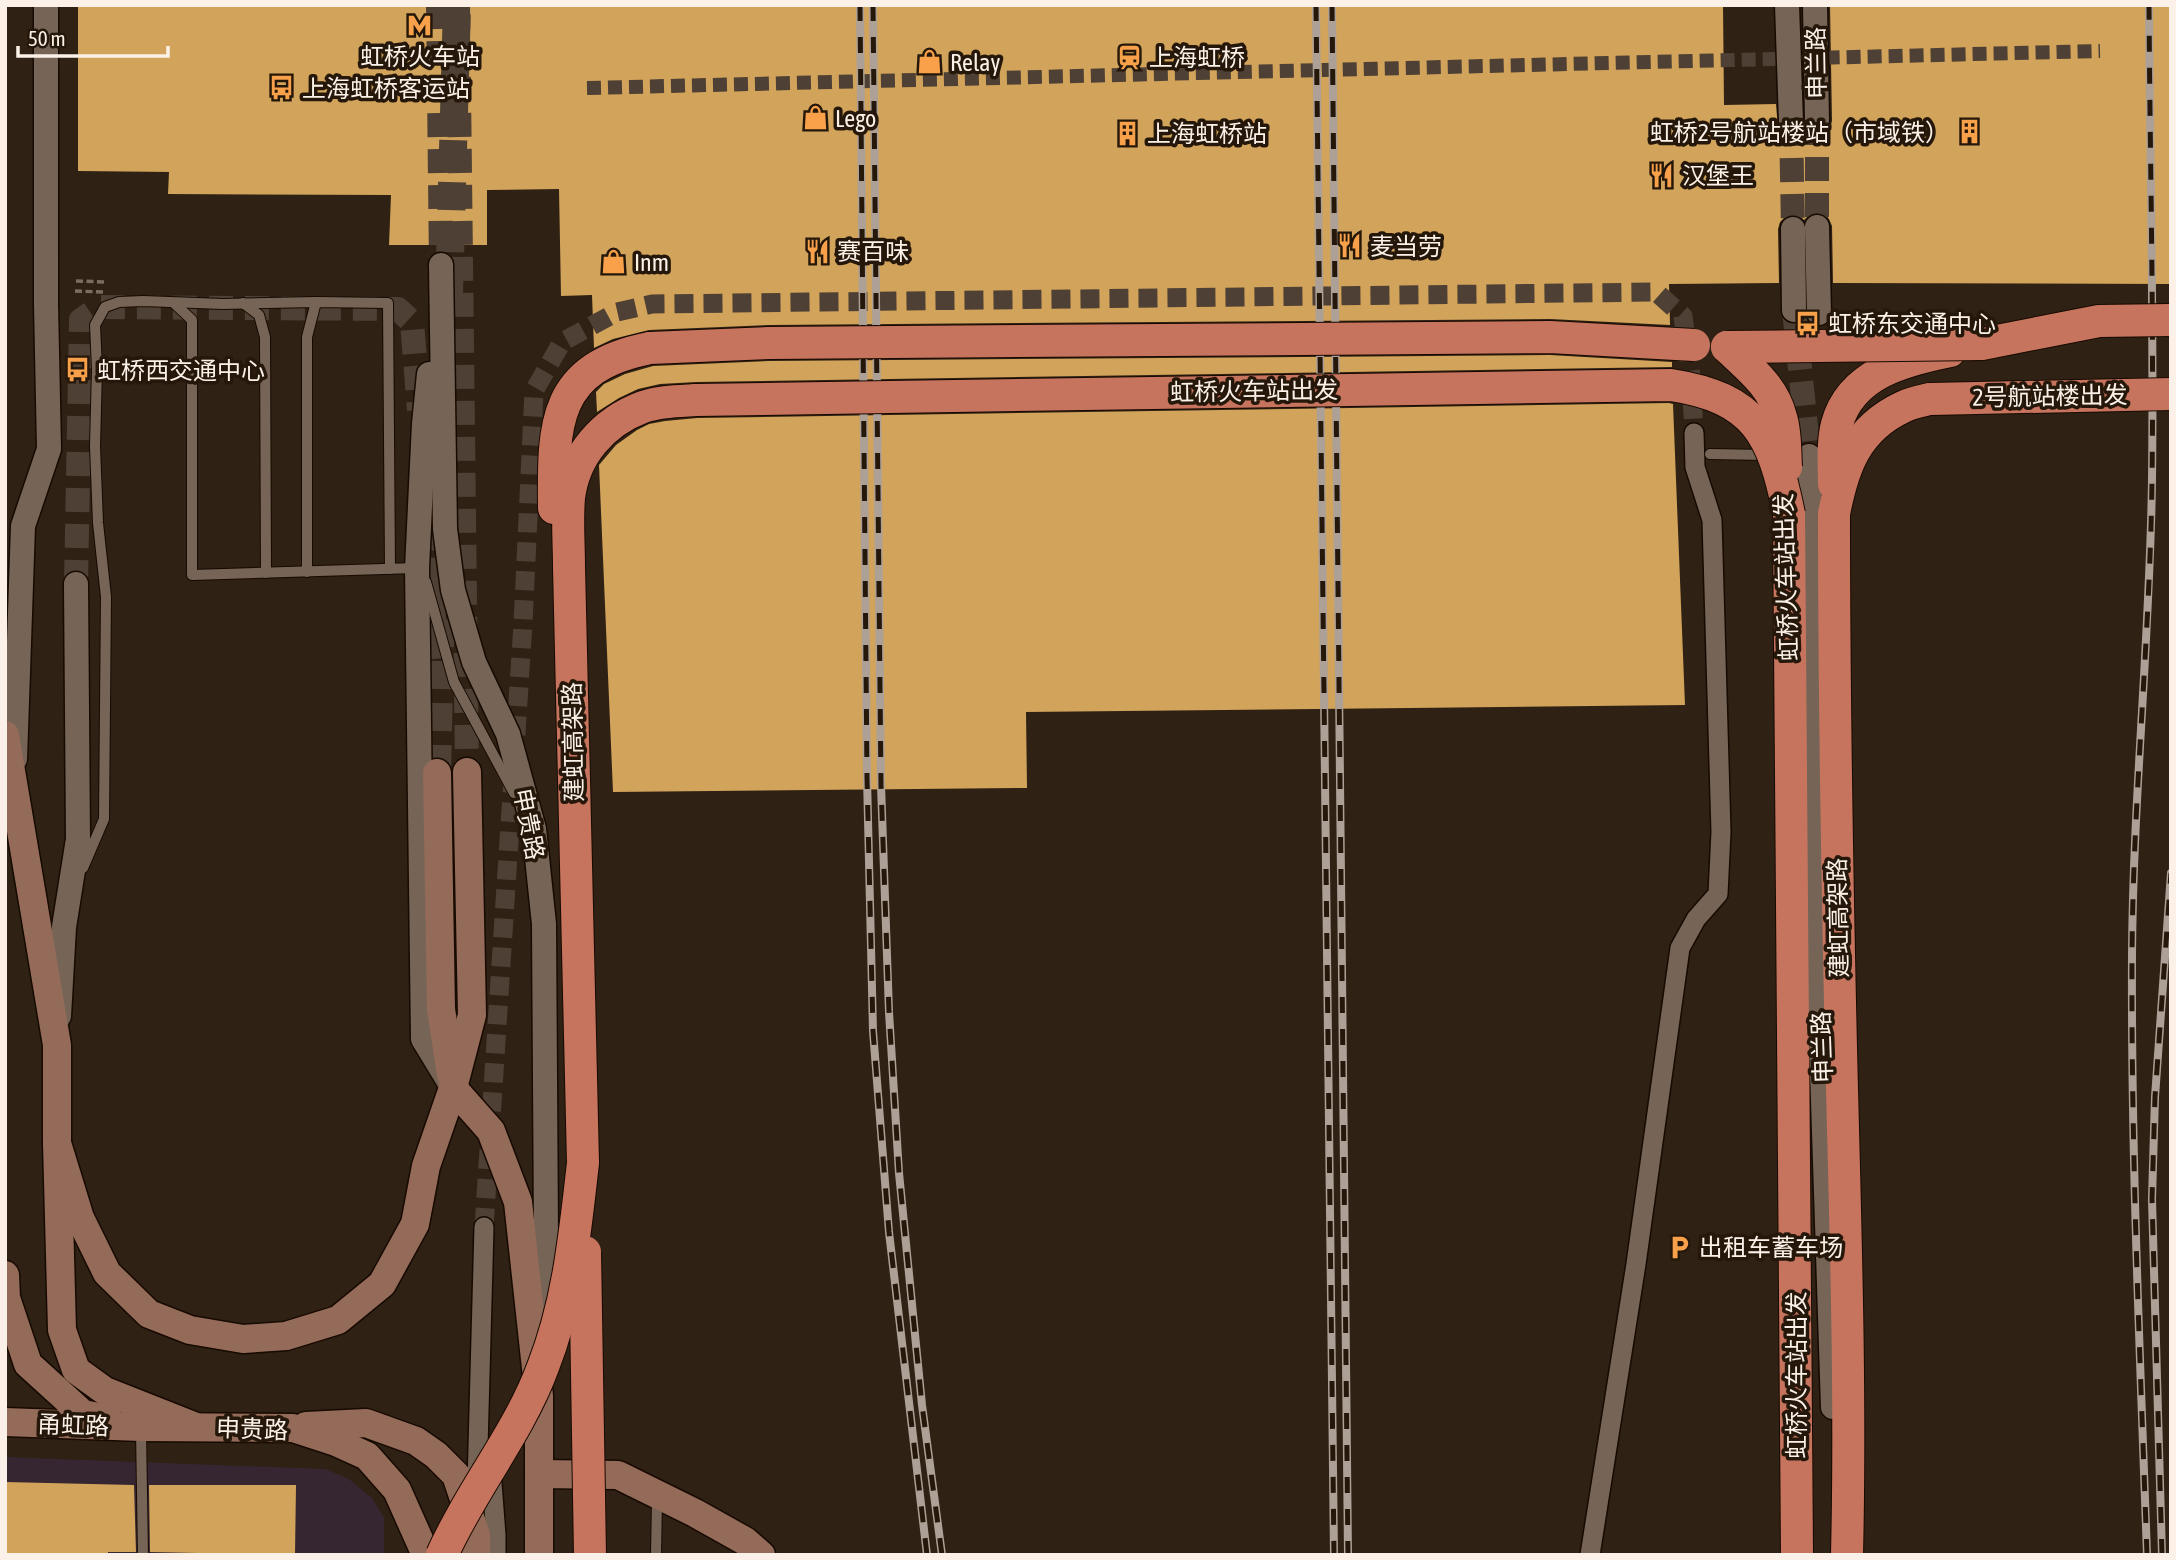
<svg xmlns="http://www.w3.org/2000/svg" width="2176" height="1560" font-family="'Asap Condensed','Noto Sans SC',sans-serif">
<rect width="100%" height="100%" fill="#2f2114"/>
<polygon fill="#362631" points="5,1457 325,1469 349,1479 372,1498 384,1518 384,1555 5,1555"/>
<g fill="#d2a35a">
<polygon points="78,5 1723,5 1724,105 1776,104 1778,129 1783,135 1791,137 1798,135 1804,129 1810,134 1818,136 1825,133 1830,128 1832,121 1830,5 2171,5 2171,284 1833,283 1832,226 1829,219 1825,214 1816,212 1809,215 1804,220 1800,216 1792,214 1785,217 1780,222 1778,229 1779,283 1669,284 1670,325 1550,319 769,325 649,330 613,339 594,348 592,295 561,296 559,189 487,190 487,245 389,245 391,195 168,194 169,172 78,171"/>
<polygon points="1550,355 1672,362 1672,367 696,382 660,384 638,389 619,398 597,412 596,392 604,384 625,374 653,366 769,361"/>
<polygon points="1669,403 1673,404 1685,705 1026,712 1027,788 613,792 599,465 616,445 637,430 649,424 665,421 697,418"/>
<polygon points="5,1482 134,1485 136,1552 108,1552 108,1555 5,1555"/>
<polygon points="149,1485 296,1485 295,1555 150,1552"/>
</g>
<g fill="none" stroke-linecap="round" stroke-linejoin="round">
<polyline stroke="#4e4034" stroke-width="14" stroke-dasharray="14 7" stroke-linecap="butt" points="587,88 2100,51"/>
<polyline stroke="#4e4034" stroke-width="19" stroke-dasharray="19 10" stroke-linecap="butt" points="484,1227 523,624 534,391 562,342 617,312 652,304 1656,292 1683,316 1691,377 1694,433"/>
<g stroke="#4e4034" stroke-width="24" stroke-dasharray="24 12" stroke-linecap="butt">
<polyline points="438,5 441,265"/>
<polyline points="458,5 467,772"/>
<polyline points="1817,121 1817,227"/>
<polyline points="1791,122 1793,229"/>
<polyline points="1794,310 1809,456"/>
<polyline points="427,527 439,683"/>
<polyline points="76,584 81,320 100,307 398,309 412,322 419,410"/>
</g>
<g stroke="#4e4034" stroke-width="28" stroke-dasharray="28 14" stroke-linecap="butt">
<polyline points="449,294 457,5"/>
<polyline points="437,773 442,558"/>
</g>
<defs>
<g id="service">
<polyline points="174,303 192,320 192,575 416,568"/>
<polyline points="243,303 259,315 265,337 266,573"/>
<polyline points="1710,454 1766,455"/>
<polyline points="307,572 307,337 316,302"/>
<polyline points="426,582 454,682 514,793"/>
<polyline points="83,868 104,819 106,597 98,523 95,446 97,369 95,325 105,307 119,302 143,301 223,304 316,302 388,303 390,569"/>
<polyline points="141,1431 143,1555"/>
<polyline points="656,1555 657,1499"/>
</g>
<g id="minor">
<polyline points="491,1470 496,1535 496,1555"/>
<polyline points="477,1484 484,1227"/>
<polyline points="1590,1555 1636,1264 1680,948 1696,919 1718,894 1721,832 1712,520 1695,467 1694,433"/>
</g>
<g id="tertiary">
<polyline points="1787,5 1791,122"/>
<polyline points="1815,5 1817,121"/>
<polyline points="1817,227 1819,313"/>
<polyline points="1793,229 1794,310"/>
<polyline points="441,265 445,529 453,590 474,662 508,734 534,829 544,924 546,1235 541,1334"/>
<polyline points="429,374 424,424 417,568 423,1039 451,1085"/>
<polyline points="1809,456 1818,947 1833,1407"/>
<polyline points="15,759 23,526 49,449 46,304 46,5"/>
<polyline points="59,1016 64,927 78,839 76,584"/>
</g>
<g id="secondary">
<polyline points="5,735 57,1045 57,1143 62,1330 76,1370 105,1391 196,1427"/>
<polyline points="437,773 441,1009 451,1075"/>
<polyline points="453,1088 491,1131 518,1202 539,1396 539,1555"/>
<polyline points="57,1143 80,1218 107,1273 149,1314 190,1330 243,1339 286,1336 338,1320 382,1284 415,1224 426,1166 453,1088 472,1015 467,772"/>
<polyline points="5,1275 6,1298 28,1364 83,1414 108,1419"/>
<polyline points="5,1422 141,1427 293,1428 336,1442 367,1456 397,1490 426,1555"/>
<polyline points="306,1426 366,1423 416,1441 436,1455 456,1475 476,1535 476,1555"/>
<polyline points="539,1474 618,1475 695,1513 745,1541 761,1555"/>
</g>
<g id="trunk">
<path d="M 1834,484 C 1834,465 1832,443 1837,424 C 1851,373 1905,360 1950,351"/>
<path d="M 554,508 C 553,423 553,367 650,348"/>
<polyline points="1789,514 1797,1555"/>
<path d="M 583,1163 L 569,567 C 569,544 567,521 569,498 C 574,455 603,422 643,407 C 660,401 679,401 696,400"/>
<polyline points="589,1495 590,1555"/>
<path d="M 1847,1555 C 1851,1386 1845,1217 1841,1048 C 1837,870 1834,692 1834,514 C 1843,467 1856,429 1903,407 C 1911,403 1921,401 1930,399"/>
</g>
</defs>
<use href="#service" stroke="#170a01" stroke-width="12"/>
<use href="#minor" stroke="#170a01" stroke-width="22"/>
<use href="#tertiary" stroke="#170a01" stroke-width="27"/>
<use href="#secondary" stroke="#170a01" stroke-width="31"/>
<use href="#trunk" stroke="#170a01" stroke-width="34"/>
<g stroke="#7a6e62" stroke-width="3.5" stroke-dasharray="7 3.5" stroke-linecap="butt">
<polyline points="76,281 107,282"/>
<polyline points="75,291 103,292"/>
</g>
<use href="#service" stroke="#766556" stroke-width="10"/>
<use href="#minor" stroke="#766556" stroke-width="19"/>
<use href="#tertiary" stroke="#766556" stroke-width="24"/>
<use href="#secondary" stroke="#946a59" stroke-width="28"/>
<use href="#trunk" stroke="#c7745e" stroke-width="32"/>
<defs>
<g id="rail">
<polyline points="860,5 867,777 873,1031 889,1232 927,1555"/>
<polyline points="873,5 881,785 889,1012 899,1173 922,1405 942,1555"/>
<polyline points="1316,5 1334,1555"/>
<polyline points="1332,5 1348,1555"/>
<path d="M 2147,1555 C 2140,1355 2131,1155 2132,955 C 2133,797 2150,639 2152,480 C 2154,322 2150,164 2149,5"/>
<polyline points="2162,1555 2152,1199 2155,1097 2171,873"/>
</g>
</defs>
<use href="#rail" stroke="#ada197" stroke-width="8"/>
<use href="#rail" stroke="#25180a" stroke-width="5" stroke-dasharray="16" stroke-linecap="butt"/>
<defs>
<g id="trunk-bridge">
<polyline points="1727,347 1982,344 2099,321 2171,320"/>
<path d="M 1727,347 C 1749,368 1773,386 1781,417 C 1786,432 1785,451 1786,467"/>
<polyline points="650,348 769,343 1550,337 1694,345"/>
<polyline points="1930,399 2171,394"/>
<path d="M 696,400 L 1671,385 C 1756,398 1773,435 1789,514"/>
<polyline points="585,1252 589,1495"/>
<path d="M 442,1555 C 471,1490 518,1434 543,1367 C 569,1301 575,1232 583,1163"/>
</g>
</defs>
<use href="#trunk-bridge" stroke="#170a01" stroke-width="34" stroke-linecap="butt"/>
<use href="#trunk-bridge" stroke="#c7745e" stroke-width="32"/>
</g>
<defs>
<symbol id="metro-bare" viewBox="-9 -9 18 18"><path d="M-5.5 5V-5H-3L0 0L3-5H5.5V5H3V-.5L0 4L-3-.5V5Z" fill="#f8a14a" stroke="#25180a" stroke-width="2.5" paint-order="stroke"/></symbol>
<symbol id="station-bare" viewBox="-9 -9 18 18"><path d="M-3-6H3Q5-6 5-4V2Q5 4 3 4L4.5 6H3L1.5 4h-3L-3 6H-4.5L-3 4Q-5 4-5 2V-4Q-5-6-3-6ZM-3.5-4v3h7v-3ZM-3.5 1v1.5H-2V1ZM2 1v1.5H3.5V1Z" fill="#f8a14a" stroke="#25180a" stroke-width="2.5" paint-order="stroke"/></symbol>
<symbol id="shop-bare" viewBox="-9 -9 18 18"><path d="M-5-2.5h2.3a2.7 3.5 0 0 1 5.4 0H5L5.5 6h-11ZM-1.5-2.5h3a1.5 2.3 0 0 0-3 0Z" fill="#f8a14a" stroke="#25180a" stroke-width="2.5" paint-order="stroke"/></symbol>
<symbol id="bus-bare" viewBox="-9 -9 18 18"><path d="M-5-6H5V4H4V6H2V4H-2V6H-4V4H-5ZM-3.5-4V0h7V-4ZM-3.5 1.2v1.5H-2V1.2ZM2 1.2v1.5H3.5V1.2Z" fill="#f8a14a" stroke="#25180a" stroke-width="2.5" paint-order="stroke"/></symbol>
<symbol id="building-bare" viewBox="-9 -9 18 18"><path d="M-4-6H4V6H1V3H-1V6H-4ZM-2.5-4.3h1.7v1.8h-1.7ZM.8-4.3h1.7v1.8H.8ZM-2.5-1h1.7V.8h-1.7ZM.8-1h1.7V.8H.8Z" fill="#f8a14a" stroke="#25180a" stroke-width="2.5" paint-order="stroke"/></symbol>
<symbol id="restaurant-bare" viewBox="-9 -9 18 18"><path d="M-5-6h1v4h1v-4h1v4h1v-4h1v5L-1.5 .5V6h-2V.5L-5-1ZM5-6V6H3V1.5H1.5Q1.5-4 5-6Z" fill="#f8a14a" stroke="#25180a" stroke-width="2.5" paint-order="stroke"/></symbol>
<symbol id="parking-bare" viewBox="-9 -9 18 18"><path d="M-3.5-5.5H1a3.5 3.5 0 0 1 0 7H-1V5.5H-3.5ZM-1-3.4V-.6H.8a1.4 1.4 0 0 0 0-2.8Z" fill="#f8a14a" stroke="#25180a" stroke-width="2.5" paint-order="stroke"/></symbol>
</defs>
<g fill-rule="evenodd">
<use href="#metro-bare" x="402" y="8" width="35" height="35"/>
<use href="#station-bare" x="1112" y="40" width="35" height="35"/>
<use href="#shop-bare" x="912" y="44" width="35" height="35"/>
<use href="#bus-bare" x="264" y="70" width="35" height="35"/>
<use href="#shop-bare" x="798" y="100" width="35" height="35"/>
<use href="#building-bare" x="1952" y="114" width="35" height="35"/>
<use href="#building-bare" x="1110" y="116" width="35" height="35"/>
<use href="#restaurant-bare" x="1644" y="158" width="35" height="35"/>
<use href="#restaurant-bare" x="1332" y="228" width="35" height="35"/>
<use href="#restaurant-bare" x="800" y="234" width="35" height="35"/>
<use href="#shop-bare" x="596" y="244" width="35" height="35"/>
<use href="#bus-bare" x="1790" y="306" width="35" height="35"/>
<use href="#bus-bare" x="60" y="352" width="35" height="35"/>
<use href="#parking-bare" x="1662" y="1230" width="35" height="35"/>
</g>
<g text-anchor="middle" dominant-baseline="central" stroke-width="7" stroke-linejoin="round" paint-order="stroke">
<g font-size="24" fill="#fbf1e8" stroke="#25180a" text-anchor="start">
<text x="420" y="56" text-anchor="middle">虹桥火车站</text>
<text x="1149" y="57">上海虹桥</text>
<text x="950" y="62">Relay</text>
<text x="302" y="88">上海虹桥客运站</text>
<text x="835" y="118">Lego</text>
<text x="1949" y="132" text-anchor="end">虹桥2号航站楼站（市域铁）</text>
<text x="1147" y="133">上海虹桥站</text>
<text x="1682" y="175">汉堡王</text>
<text x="1370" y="246">麦当劳</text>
<text x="837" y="251">赛百味</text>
<text x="634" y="262">Inm</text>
<text x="1828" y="323">虹桥东交通中心</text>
<text x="97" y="370">虹桥西交通中心</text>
<text x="1699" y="1247">出租车蓄车场</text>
</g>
<g font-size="24" fill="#fbf1e8" stroke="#25180a">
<text transform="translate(1816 63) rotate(-91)">申兰路</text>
<text transform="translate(1254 391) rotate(-1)">虹桥火车站出发</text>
<text transform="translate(2050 396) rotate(-1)">2号航站楼出发</text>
<text transform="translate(1786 577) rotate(-92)">虹桥火车站出发</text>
<text transform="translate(573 742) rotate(-91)">建虹高架路</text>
<text transform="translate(529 824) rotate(79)">申贵路</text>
<text transform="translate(1838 918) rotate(-91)">建虹高架路</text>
<text transform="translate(1822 1047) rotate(-92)">申兰路</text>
<text transform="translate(1796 1375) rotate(-90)">虹桥火车站出发</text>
<text transform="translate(73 1425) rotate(2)">甬虹路</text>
<text transform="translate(252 1429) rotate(2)">申贵路</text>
</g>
</g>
<rect width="2176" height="1560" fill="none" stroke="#fbf1e8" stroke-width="14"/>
<path d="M18 46v10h150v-10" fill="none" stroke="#fbf1e8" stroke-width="3.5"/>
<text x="28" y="46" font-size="21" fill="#fbf1e8" stroke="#25180a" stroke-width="5" paint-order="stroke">50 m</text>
</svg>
